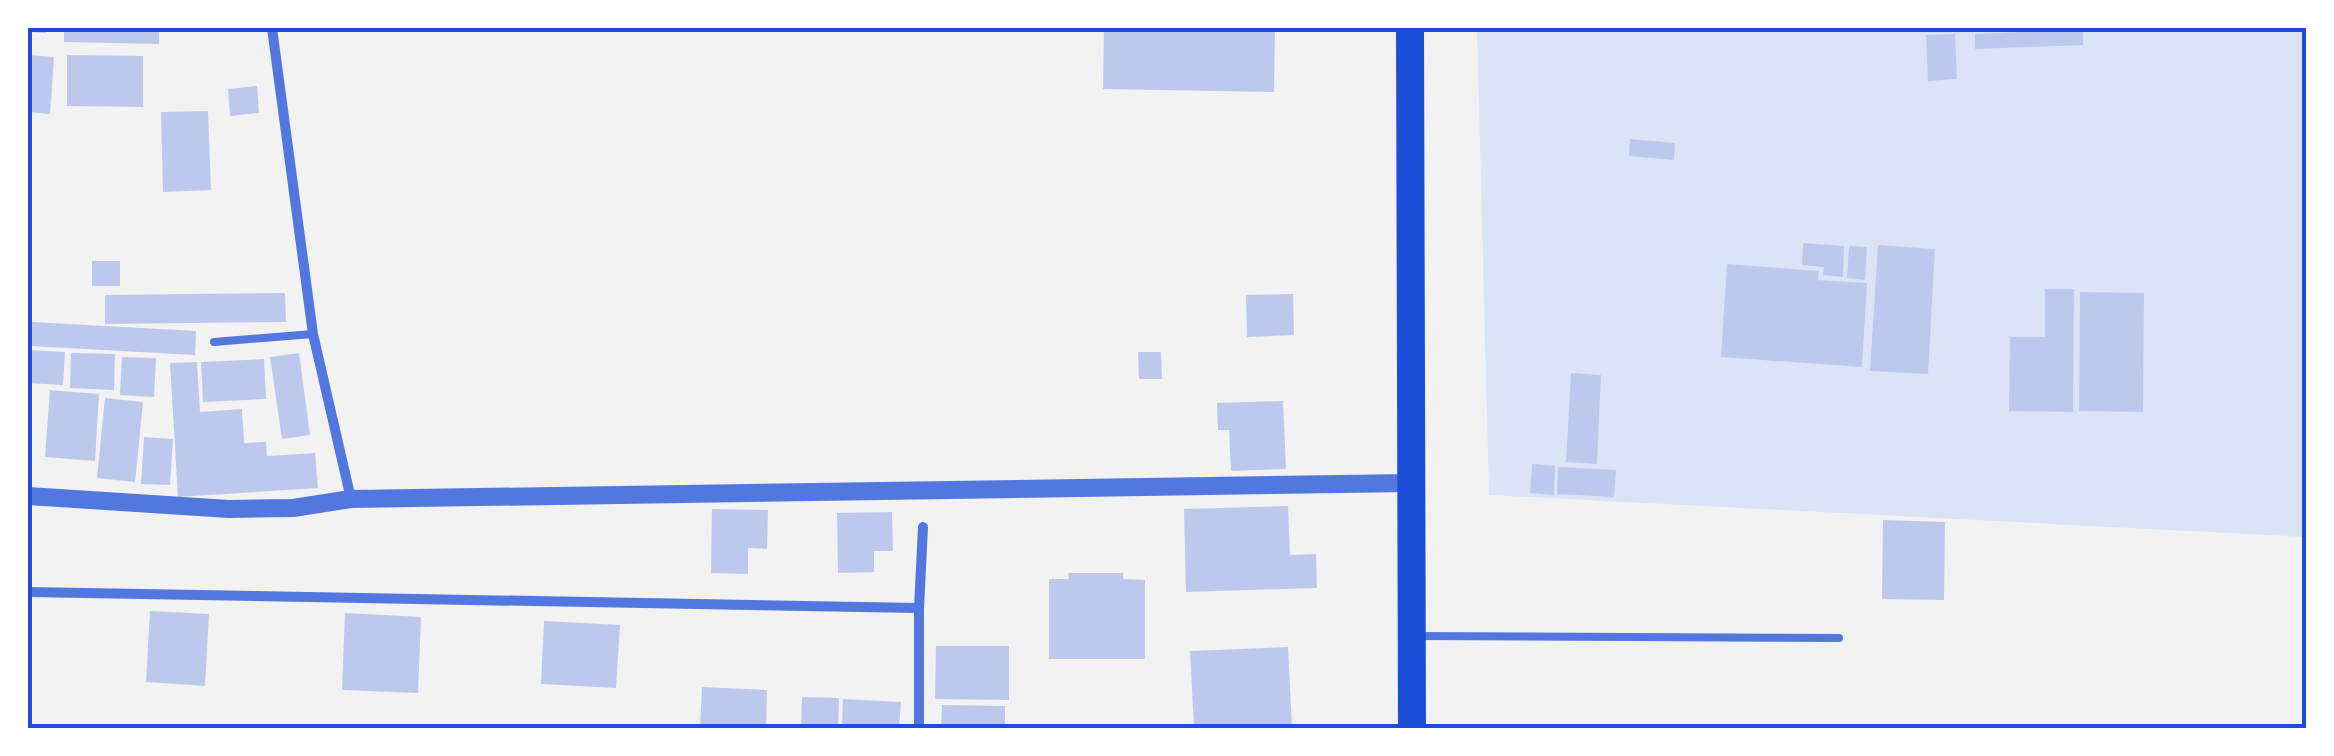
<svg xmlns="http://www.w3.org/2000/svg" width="2334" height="756" font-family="'Times New Roman',serif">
<rect width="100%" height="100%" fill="#f2f2f2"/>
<polygon fill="#dbe4f7" points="1477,28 2306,28 2306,537 1489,495"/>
<g fill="#bdc9ec">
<polygon points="28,28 46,28 46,33 28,32"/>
<polygon points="64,28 159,28 159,44 64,42"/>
<polygon points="1104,28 1275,28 1274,92 1103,89"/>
<polygon points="2083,29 2083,45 1975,49 1975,34"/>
<polygon points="1955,34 1957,79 1928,81 1926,35"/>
<polygon points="28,55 54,57 50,114 28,112"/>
<polygon points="67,55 143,56 143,107 67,106"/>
<polygon points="257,86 259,113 230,116 228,89"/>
<polygon points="208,111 211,190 163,192 161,112"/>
<polygon points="1630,139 1675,143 1674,160 1629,156"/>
<polygon points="1803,243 1844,246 1843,277 1823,275 1824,267 1802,265"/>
<polygon points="1878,245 1935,249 1928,374 1870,371"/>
<polygon points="1849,246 1867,247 1865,280 1847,278"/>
<rect x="92" y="261" width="28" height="25"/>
<polygon points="1727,264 1819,271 1818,280 1867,283 1862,367 1721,357"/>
<polygon points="2045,289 2074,289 2073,412 2009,411 2010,337 2045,337"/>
<polygon points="2080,292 2144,293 2143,412 2079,411"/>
<polygon points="285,293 286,322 105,324 105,295"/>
<polygon points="1293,294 1294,335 1247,337 1246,295"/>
<polygon points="32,322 196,331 195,355 31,346"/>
<polygon points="29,350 65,352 63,385 28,383"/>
<polygon points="1138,352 1161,352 1162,379 1139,379"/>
<polygon points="71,353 115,354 114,390 70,388"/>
<polygon points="299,353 310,435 282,439 270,357"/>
<polygon points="122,357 156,358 154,397 120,395"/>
<polygon points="264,359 266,399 203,402 201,362"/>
<polygon points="197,362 200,412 242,409 244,443 266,442 267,456 315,453 318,488 178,497 170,363"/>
<polygon points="1571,373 1601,375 1597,464 1566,462"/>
<polygon points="50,390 99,394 95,461 45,457"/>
<polygon points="105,398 143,402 135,482 97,478"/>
<polygon points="1283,401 1286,469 1231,471 1229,430 1218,430 1217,403"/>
<polygon points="144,437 173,439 170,485 141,484"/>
<polygon points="1532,464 1555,466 1554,495 1530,493"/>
<polygon points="1558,467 1616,470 1614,497 1557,494"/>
<polygon points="1288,506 1290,555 1316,554 1317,588 1186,592 1184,509"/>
<polygon points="712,509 768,510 767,549 748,548 748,574 711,573"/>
<polygon points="892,512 893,551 874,551 874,572 838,573 837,513"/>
<polygon points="1883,520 1945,522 1944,600 1882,599"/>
<polygon points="1068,573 1123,573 1123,579 1145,580 1145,659 1049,659 1049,579 1069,579"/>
<polygon points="150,611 209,614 205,686 146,682"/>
<polygon points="345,613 421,617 418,693 342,690"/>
<polygon points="544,621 620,625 616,688 541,684"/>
<polygon points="936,646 1009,646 1009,700 935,699"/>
<polygon points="1288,647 1292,728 1194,728 1190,651"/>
<polygon points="702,687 767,690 766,728 700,728"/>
<polygon points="802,697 839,698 838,728 801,728"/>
<polygon points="843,699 901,702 899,728 842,728"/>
<polygon points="942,705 1005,706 1005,728 941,728"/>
</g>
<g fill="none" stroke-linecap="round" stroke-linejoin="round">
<g stroke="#5277de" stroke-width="8">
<polyline points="214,342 313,334"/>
<polyline points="1416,636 1839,638"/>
</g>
<g stroke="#5277de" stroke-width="10">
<polyline points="272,28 313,334 351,499"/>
<polyline points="28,592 919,608"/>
<polyline points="919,728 919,608 923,527"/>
</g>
<polyline stroke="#5277de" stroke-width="18" points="28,496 229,509 293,508 351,499 1410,483"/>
<polyline stroke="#1d4ed8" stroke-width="28" points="1410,28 1412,728"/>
</g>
<rect width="2334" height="756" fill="none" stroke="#ffffff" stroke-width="60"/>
<rect x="30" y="30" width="2274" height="696" fill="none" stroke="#1d4ed8" stroke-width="4"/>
</svg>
